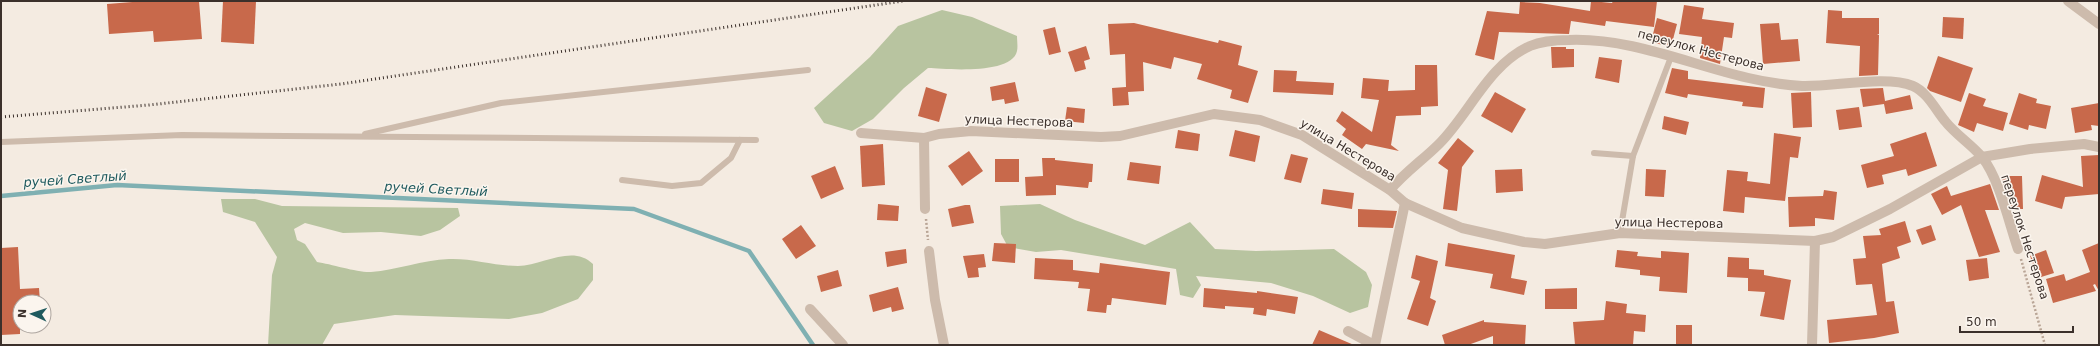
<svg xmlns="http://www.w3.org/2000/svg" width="2100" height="346" font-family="'DejaVu Sans',sans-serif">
<rect width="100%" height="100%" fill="#f4ebe1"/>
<g fill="#b8c4a0">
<path d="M 942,10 L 972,17 L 1017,36 C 1017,40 1018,47 1017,51 C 1012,75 946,69 928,68 L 904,88 L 873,119 L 852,131 L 824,123 L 814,108 L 870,57 L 898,26 Z"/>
<path d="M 221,199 L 255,199 L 282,206 L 458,208 L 460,216 L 440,230 L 421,236 L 381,232 L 343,233 L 305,223 L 294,229 L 297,240 L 305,244 L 317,262 C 331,264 359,273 371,272 C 397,270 422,260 449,259 C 472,258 495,266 518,266 C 543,265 573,244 593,264 L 593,280 L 578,299 L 542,313 L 509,319 L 395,315 L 334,324 L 322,345 L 268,345 L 272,275 L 277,257 L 255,222 L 223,212 Z"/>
<polygon points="1040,204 1075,220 1145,245 1190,222 1215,249 1256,251 1334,249 1366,272 1372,285 1368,307 1350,313 1313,296 1271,283 1196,276 1201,285 1193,298 1180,295 1176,269 1061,250 1036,252 1008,247 1001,234 1000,206"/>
</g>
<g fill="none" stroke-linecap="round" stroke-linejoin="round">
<polyline stroke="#7fb0b2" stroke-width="4.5" points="1,196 117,185 634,209 749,251 813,345"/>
</g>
<g fill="#c8694b">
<polygon points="145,1 199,1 202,39 154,42 153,31 109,34 107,4"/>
<polygon points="223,1 256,1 254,44 221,42"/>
<polygon points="1591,1 1612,3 1613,1 1657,1 1654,27 1606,21 1605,26 1571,21 1569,34 1499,32 1494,60 1475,55 1487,11 1519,14 1520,2 1540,3 1590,11"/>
<polygon points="1684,5 1704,8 1702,19 1734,23 1732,38 1724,37 1720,64 1700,58 1702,37 1679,34"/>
<polygon points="1828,10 1842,11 1842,18 1879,18 1879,34 1877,35 1879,35 1878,75 1859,76 1860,46 1826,43"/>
<polygon points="1943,17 1964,18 1963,39 1942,37"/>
<polygon points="1657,18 1677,24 1671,47 1651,42"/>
<polygon points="1134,23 1218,43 1219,40 1242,46 1238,65 1258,71 1248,103 1230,98 1232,90 1197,79 1202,64 1174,57 1171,69 1143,62 1144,91 1128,92 1129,105 1113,106 1112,88 1126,87 1125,54 1110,55 1108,24"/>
<polygon points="1779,23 1781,40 1798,39 1800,61 1763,64 1760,24"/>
<polygon points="1055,27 1061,52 1049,55 1043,30"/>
<polygon points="1086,46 1090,59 1084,61 1086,69 1075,72 1068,52"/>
<polygon points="1551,47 1566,47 1566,49 1574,49 1574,67 1552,68"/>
<polygon points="1938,56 1973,68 1961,102 1930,91 1927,88"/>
<polygon points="1599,57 1622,60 1619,83 1595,78"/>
<polygon points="1415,65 1437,65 1438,106 1421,107 1421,115 1396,116 1391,145 1399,151 1366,144 1362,149 1342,135 1346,129 1336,121 1342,111 1372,132 1379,100 1361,98 1363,78 1389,80 1388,91 1415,90"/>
<polygon points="1672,68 1688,71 1688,79 1765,88 1763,108 1742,106 1743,102 1688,94 1687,98 1665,93"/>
<polygon points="1274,70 1297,71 1296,81 1334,83 1333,95 1273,92"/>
<polygon points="1015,82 1019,101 1005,104 1004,99 992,101 990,87"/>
<polygon points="926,87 947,94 939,122 918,116"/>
<polygon points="1883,88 1885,101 1910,95 1913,109 1886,114 1884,104 1863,107 1860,89"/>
<polygon points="1495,92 1526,109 1512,133 1481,116"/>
<polygon points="1811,92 1812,127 1793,128 1791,93"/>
<polygon points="1969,93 1986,99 1983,106 2008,113 2003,131 1977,123 1974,132 1958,125"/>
<polygon points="2019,93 2037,99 2036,103 2051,106 2046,129 2029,125 2028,130 2009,124"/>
<polygon points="2099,103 2099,126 2091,125 2092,130 2075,133 2071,108"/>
<polygon points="1067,107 1085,109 1084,123 1065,121"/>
<polygon points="1859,107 1862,127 1839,130 1836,110"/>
<polygon points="1664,116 1689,122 1686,135 1662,129"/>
<polygon points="1178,130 1200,134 1198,151 1175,148"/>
<polygon points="1235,130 1260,136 1255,162 1229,156"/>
<polygon points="1926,132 1937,166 1908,176 1906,169 1882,175 1884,184 1867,188 1861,165 1894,156 1890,144"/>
<polygon points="1774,133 1801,137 1798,158 1790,157 1785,201 1745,197 1744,213 1723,211 1727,170 1748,172 1747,181 1770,184"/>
<polygon points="1458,138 1474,151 1462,167 1457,211 1443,209 1448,170 1438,163"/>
<polygon points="883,144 885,185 862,187 860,146"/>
<polygon points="969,151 983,171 962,186 948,166"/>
<polygon points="1291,154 1308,158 1301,183 1284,179"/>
<polygon points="2099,155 2099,194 2065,197 2062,209 2035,201 2042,175 2083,187 2081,156"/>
<polygon points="1042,158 1055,158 1055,160 1093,164 1092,182 1089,182 1088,188 1056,185 1056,195 1026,196 1025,177 1043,176"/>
<rect x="995" y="159" width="24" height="23"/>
<polygon points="1130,162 1161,166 1159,184 1127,180"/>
<polygon points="835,166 844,189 821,199 811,176"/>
<polygon points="1522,169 1523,191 1496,193 1495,170"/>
<polygon points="1646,169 1666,170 1664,197 1645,196"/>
<polygon points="2003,176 2022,176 2023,209 2012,209 2002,181"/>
<polygon points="1990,184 1999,210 1985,210 2000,252 1979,257 1961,205 1942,215 1931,194 1947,186 1951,196"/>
<polygon points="1323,189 1354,193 1352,209 1321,204"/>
<polygon points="1824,190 1837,192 1834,220 1815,218 1815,226 1789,227 1788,197 1823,196"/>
<polygon points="878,204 899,206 898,221 877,220"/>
<polygon points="965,205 970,205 974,223 952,227 948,209"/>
<polygon points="1358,209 1397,211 1393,228 1358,227"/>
<polygon points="1905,221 1911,242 1897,247 1900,258 1882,264 1886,302 1894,301 1899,333 1874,338 1829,343 1827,320 1877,315 1872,284 1856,285 1853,259 1866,258 1863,236 1881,235 1879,229"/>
<polygon points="801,225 816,246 796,259 782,239"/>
<polygon points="1931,225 1936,240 1922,245 1916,230"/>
<polygon points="994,243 1016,244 1015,263 992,261"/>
<polygon points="1448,243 1515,255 1511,278 1527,281 1524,295 1490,288 1493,274 1445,266"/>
<polygon points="2099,243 2099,291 2095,284 2093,285 2096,291 2053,303 2046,279 2064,274 2066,281 2090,272 2082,250"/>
<polygon points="18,247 20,289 39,288 40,302 20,302 20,334 1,335 1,248"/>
<polygon points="906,249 907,263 887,267 885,252"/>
<polygon points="1617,250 1638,252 1637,256 1661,258 1661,251 1689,253 1687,293 1659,291 1660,277 1640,275 1640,270 1615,267"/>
<polygon points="2046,250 2054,273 2038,278 2030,256"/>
<polygon points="984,254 986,267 978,268 979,277 968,278 963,256"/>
<polygon points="1416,255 1438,261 1430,298 1436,301 1428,326 1407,319 1420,281 1411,278"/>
<polygon points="1728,257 1749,258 1749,269 1764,270 1764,275 1791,280 1784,320 1760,316 1765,292 1748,291 1748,278 1727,277"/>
<polygon points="1035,258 1073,260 1073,270 1099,273 1100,263 1170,272 1166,305 1112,298 1111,305 1107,305 1106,313 1087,311 1090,289 1078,288 1079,282 1034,279"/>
<polygon points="1987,258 1989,278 1969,281 1966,260"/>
<polygon points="838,270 842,286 821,292 817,276"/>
<polygon points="898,287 904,309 892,312 891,307 873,312 869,295"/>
<polygon points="1204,288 1257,293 1257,291 1298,297 1295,314 1267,309 1266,316 1253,314 1254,308 1225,306 1225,309 1203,307"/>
<polygon points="1577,288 1577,309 1545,309 1545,289"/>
<polygon points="1606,301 1627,304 1626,313 1646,315 1645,332 1634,331 1633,345 1575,345 1573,322 1604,320"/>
<polygon points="1484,320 1484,322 1526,325 1525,345 1493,345 1493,336 1468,345 1445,345 1442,335"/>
<rect x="1676" y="325" width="16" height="20"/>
<polygon points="1319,330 1354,345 1312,345"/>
</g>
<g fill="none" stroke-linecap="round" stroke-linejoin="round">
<g stroke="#b9a596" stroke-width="2.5" stroke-dasharray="2 2" stroke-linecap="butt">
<polyline points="926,219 928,240"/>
<polyline points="2021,259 2045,345"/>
</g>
<g stroke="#cdbbac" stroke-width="6">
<polyline points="365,134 501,103 808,70"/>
<polyline points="1,142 182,135 756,140"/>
<polyline points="1594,153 1633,156"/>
<polyline points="622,180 672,186 701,183 731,158 740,140"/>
<polyline points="1620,233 1633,156 1671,57"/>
</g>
<g stroke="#cdbbac" stroke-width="10">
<polyline points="2068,1 2099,24"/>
<polyline points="861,133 924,138 939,134 971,131 1101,137 1120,136 1214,114 1260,120 1302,135 1390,190 1405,203 1462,228 1524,242 1545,244 1620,233 1815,241 1833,237 1890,209 1982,157 2030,149 2084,144 2099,147"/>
<polyline points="924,138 925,209"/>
<path d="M 1390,190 C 1405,172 1423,160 1439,144 C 1470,113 1488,65 1530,46 C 1542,41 1556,40 1569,40 C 1649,37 1722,82 1802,86 C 1833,87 1886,75 1913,86 C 1927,92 1936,110 1945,121 C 1955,134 1971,144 1982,157 C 1999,178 2009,223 2018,249"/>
<polyline points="929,251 935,300 944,345"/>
<polyline points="810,309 843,345"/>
<polyline points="1348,331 1374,345"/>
<polyline points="1375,345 1405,203"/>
<polyline points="1812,345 1815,241"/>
</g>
<polyline stroke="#3b302b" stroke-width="3" stroke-dasharray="1 3" stroke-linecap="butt" points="1,117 149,105 341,84 903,1"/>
</g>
<g text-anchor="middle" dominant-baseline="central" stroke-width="3" stroke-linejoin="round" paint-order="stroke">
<g font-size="12" fill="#3b302b" stroke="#fbf5ee">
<text transform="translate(1701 50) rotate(15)">переулок Нестерова</text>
<text transform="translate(1019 121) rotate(2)">улица Нестерова</text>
<text transform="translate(1348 150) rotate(31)">улица Нестерова</text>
<text transform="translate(1669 223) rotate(1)">улица Нестерова</text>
<text transform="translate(2025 237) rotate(72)">переулок Нестерова</text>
</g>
<g font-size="13" font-style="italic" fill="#1f5a5e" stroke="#fbf5ee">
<text transform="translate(75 179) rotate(-4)">ручей Светлый</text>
<text transform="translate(436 189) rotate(3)">ручей Светлый</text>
</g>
</g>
<rect width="2100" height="346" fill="none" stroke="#3b302b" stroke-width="4"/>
<g transform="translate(32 314) rotate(273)"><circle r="19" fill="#fbf5ee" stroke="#aea6a0"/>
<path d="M0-3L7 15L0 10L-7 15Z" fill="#1f5a5e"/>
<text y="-6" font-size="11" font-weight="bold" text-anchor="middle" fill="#3b302b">N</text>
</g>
<path d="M1960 326v6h113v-6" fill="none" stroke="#3b302b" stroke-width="2"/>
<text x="1966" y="326" font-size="12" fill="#3b302b" stroke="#fbf5ee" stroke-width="3" paint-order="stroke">50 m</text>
</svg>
